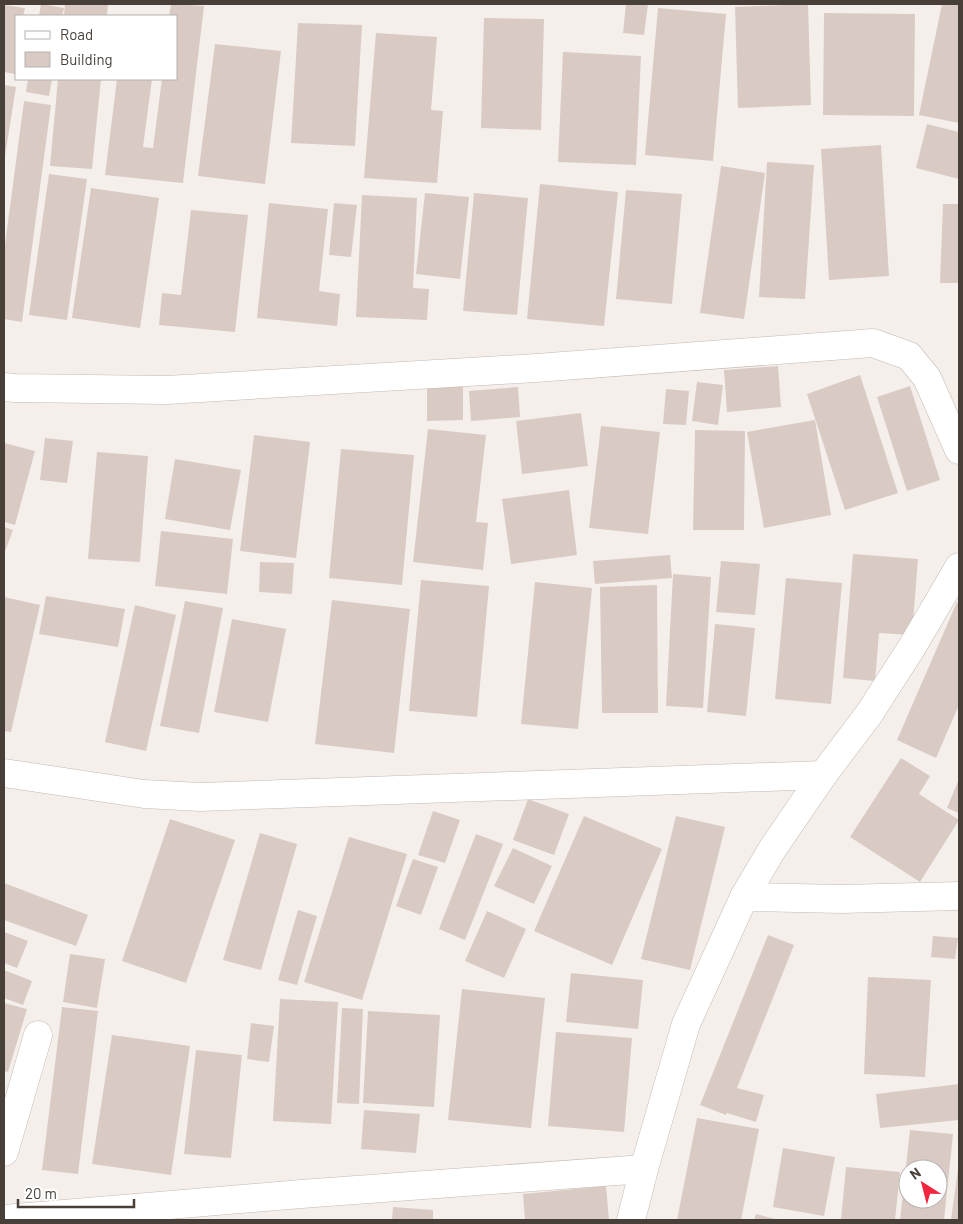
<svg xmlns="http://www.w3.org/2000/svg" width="963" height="1224" font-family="Barlow,sans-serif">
<rect width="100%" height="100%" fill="#f5efeb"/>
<g fill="#d9cbc4" fill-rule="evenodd">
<polygon points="41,4 64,8 62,16 39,16"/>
<polygon points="65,4 108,4 107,16 64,16"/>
<polygon points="171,4 204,6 183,183 105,175 117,79 152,79 143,147 153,148 162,79 176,79 176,16 169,16"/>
<polygon points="626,4 648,4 644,35 623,33"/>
<polygon points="808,4 811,105 738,108 735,7"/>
<polygon points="942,4 959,4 959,123 919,115"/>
<polygon points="4,5 25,8 23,16 16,16 16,63 15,74 4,72"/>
<polygon points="658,8 726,14 713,161 645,155"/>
<polygon points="824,13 915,14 914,116 823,115"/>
<polygon points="484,18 544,19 541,130 481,128"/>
<polygon points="298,23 362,25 355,146 291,143"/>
<polygon points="376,33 437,37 431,110 443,111 437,183 364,178"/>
<polygon points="215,44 281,51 265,184 198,176"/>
<polygon points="563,52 641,56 636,165 558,162"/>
<polygon points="28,79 52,79 49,96 26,92"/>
<polygon points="58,79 101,79 92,169 50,166"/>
<polygon points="4,85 16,87 5,156 4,156"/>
<polygon points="24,101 51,105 22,322 4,319 4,252"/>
<polygon points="927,124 959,132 959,179 916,168"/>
<polygon points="881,145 889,276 829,280 821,149"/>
<polygon points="767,162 814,165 805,299 759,297"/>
<polygon points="721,166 765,173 744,319 700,313"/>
<polygon points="49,174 87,179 67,320 29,315"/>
<polygon points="540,184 618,192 604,326 527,319"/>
<polygon points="91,188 159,198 140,328 72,318"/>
<polygon points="626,190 682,194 672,304 616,299"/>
<polygon points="425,193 469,197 460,279 416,274"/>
<polygon points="474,193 528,198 517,315 463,311"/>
<polygon points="362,195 417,198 413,288 429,289 427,320 356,317"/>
<polygon points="269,203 328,209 319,291 340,294 337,326 257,318"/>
<polygon points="334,203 357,205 351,257 329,255"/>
<polygon points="943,204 959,204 959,283 940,283"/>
<polygon points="191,210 248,215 235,332 159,325 162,293 181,295"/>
<polygon points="778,366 781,407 727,412 724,370"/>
<polygon points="860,375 898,493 845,510 807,394"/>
<polygon points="697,382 723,385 718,425 692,421"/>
<polygon points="427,386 463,386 463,420 427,421"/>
<polygon points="910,386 940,480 907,491 877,397"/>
<polygon points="518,387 520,417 471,421 469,391"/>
<polygon points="666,389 689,391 686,425 663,424"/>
<polygon points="581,413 588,466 522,474 516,421"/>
<polygon points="815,420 831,515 764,528 747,432"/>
<polygon points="601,426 660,432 648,534 589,528"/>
<polygon points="428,429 486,435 476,522 488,523 483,570 413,562"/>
<polygon points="695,430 745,431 744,530 693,530"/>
<polygon points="254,435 310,442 296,558 240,551"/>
<polygon points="45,438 73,441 67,483 40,480"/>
<polygon points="4,443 35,451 15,525 4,522"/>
<polygon points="341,449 414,455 402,585 329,578"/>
<polygon points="97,452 148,456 140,562 88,559"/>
<polygon points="175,459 241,470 230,530 165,519"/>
<polygon points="569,490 577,555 511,564 502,499"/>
<polygon points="4,527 13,530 4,554"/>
<polygon points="161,531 233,539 227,594 155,586"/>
<polygon points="853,554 918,559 912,635 879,633 875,681 843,678"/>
<polygon points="670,555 672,578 595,584 593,561"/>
<polygon points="721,561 760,564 755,615 716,612"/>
<polygon points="260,562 294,563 292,594 259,592"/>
<polygon points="673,574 711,577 703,708 666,706"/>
<polygon points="786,578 842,583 831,704 775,699"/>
<polygon points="421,580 489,586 477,717 409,711"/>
<polygon points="535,582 592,588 578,729 521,724"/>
<polygon points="657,585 658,713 602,713 600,587"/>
<polygon points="46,596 125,609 118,647 39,634"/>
<polygon points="4,597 40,605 11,732 4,731"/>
<polygon points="332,600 410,609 394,753 315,744"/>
<polygon points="185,601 223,608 199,733 160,726"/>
<polygon points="957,602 959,603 959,705 936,758 897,740"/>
<polygon points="135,605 176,615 146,751 105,742"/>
<polygon points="232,619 286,629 268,722 214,712"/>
<polygon points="715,624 755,628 746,716 707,712"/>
<polygon points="901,758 930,776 919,794 959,820 920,882 850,837"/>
<polygon points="959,779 959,813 947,808"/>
<polygon points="528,799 569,814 554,855 513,840"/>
<polygon points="433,811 460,820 445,863 418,855"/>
<polygon points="584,816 662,849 612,965 534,931"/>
<polygon points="676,816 725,827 690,970 641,959"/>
<polygon points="170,819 235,840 186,983 122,961"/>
<polygon points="260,833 297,844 261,970 223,960"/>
<polygon points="476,834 503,844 465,940 439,929"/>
<polygon points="349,837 407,854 362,1000 304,982"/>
<polygon points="513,848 552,866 534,904 494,886"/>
<polygon points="413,859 438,867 421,915 396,906"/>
<polygon points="4,883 88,915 76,946 4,920"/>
<polygon points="298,910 317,916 297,985 278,980"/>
<polygon points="487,911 526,929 504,978 465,961"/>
<polygon points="4,932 28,941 17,968 4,963"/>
<polygon points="768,935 794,945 737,1088 764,1095 756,1122 727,1113 726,1115 700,1105"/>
<polygon points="933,936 958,938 955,959 931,957"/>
<polygon points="70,954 105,959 97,1008 63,1002"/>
<polygon points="4,970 32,981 23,1005 4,998"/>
<polygon points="571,973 643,980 638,1029 566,1022"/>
<polygon points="868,977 931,980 925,1077 864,1074"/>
<polygon points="462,989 545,998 531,1128 448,1120"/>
<polygon points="280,999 338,1002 331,1124 273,1121"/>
<polygon points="4,1003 27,1009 8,1072 4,1071"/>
<polygon points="62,1007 98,1011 78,1174 42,1170"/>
<polygon points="342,1008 363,1009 359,1104 337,1103"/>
<polygon points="368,1011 440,1015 434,1107 363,1103"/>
<polygon points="251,1023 274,1026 269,1062 247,1059"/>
<polygon points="556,1032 632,1038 624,1132 548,1126"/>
<polygon points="112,1035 190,1046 171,1175 92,1164"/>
<polygon points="196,1050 242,1055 231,1158 184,1154"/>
<polygon points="959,1084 959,1120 880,1128 876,1094"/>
<polygon points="364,1110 420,1114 416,1153 361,1149"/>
<polygon points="697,1118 759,1129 741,1220 677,1220"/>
<path d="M 910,1130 L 953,1134 L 944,1220 L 900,1220 ZM 908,1169 L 938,1169 L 938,1199 L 908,1199 Z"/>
<polygon points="783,1148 835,1157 824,1216 773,1207"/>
<polygon points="846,1167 900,1172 895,1220 841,1220"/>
<polygon points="958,1169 959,1169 959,1220 951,1220"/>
<polygon points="606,1186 609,1220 525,1220 523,1194"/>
<polygon points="393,1207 433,1210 433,1220 392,1220"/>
<polygon points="756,1214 779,1220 754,1220"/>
</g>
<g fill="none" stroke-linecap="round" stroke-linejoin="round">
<defs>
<g id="minor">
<polyline points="4,387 15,388 167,390 536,368 873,343 909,356 927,378 959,450"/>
<polyline points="4,773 144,794 200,797 823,775"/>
<polyline points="744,897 841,899 959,896"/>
<polyline points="4,1152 38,1035"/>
<polyline points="4,1219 301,1194 644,1169"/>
<polyline points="631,1220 644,1169 686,1024 744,897 773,848 823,775 869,714 912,647 959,567"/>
</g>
</defs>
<use href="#minor" stroke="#c4b8b1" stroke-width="29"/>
<use href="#minor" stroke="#fff" stroke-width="28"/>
</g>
<rect width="963" height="1224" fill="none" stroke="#493f39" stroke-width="10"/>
<rect x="15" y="15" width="162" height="65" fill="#ffffff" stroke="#b6b2b0"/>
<rect x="25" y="31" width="25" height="8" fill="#ffffff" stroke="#b6b2b0"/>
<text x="60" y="40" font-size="15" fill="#493f39">Road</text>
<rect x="25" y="52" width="25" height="15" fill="#d9cbc4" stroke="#b6b2b0"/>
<text x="60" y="65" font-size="15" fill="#493f39">Building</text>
<g transform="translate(923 1184) rotate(324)"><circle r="24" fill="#ffffff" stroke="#b6b2b0"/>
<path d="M0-4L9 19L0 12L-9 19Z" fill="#f3243d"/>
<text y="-8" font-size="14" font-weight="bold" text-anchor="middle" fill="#493f39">N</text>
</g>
<path d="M18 1199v8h116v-8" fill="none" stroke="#493f39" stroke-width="2.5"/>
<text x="25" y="1199" font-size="15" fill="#493f39" stroke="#ffffff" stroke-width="4" paint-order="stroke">20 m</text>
</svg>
